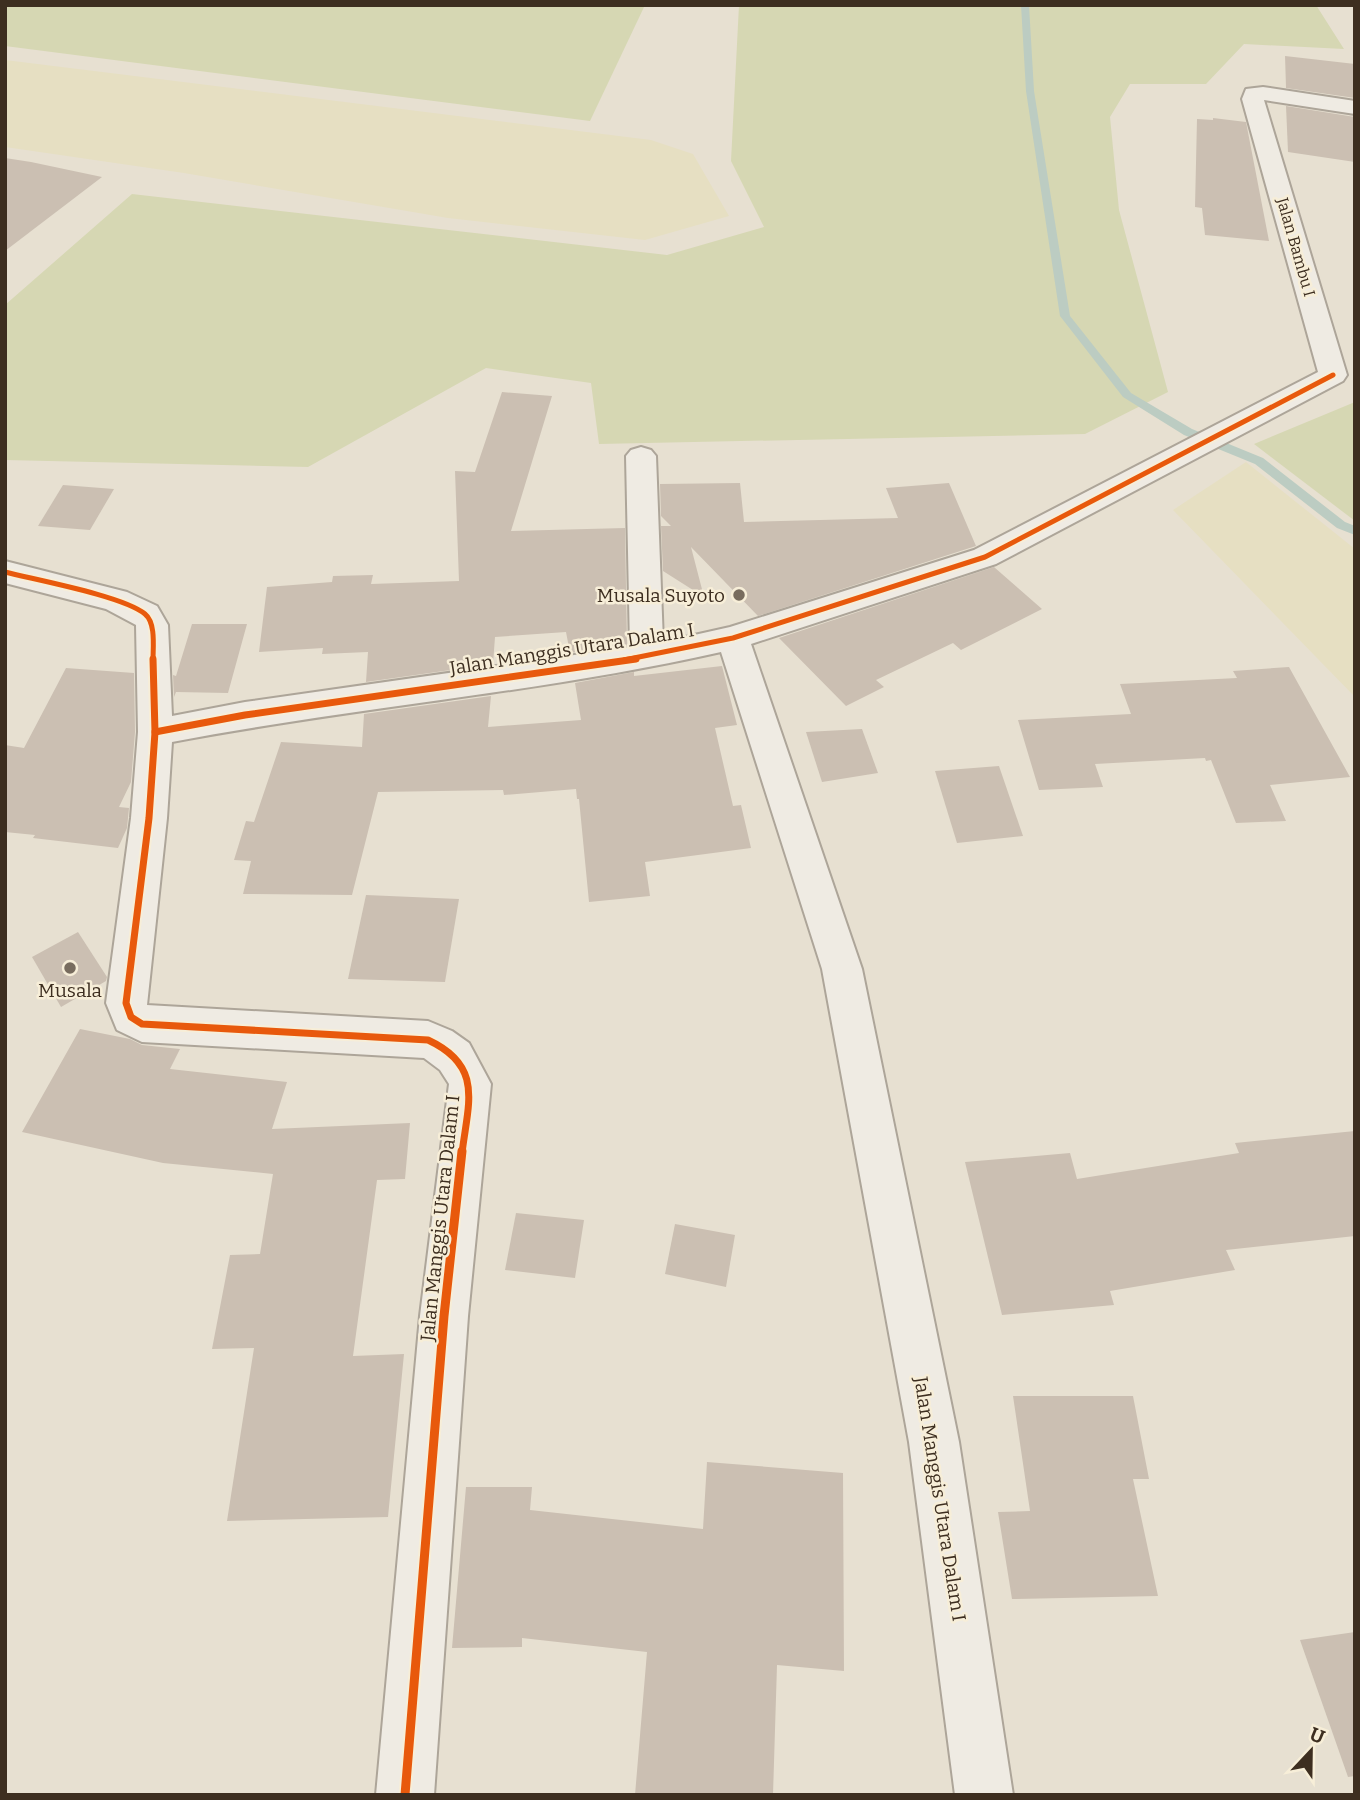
<svg xmlns="http://www.w3.org/2000/svg" width="1360" height="1800" font-family="Bitter,serif">
<rect width="100%" height="100%" fill="#e7e0d1"/>
<g fill="#e6dfc2">
<polygon points="5,60 651,140 693,154 729,216 645,240 448,218 184,173 5,147"/>
<polygon points="1246,462 1355,549 1355,697 1173,510"/>
</g>
<g fill="#d6d7b3">
<polygon points="5,5 645,5 590,121 5,46"/>
<polygon points="739,5 1316,5 1344,49 1244,44 1206,84 1130,84 1110,117 1119,210 1168,392 1085,434 599,444 591,383 486,368 308,467 5,460 5,305 132,194 667,255 764,227 731,161"/>
<polygon points="1355,402 1355,521 1254,444"/>
</g>
<g fill="none" stroke-linecap="round" stroke-linejoin="round">
<polygon fill="#bcccc2" fill-rule="evenodd" points="1021,5 1029,5 1034,91 1070,316 1131,393 1192,429 1263,458 1345,522 1355,526 1355,535 1337,528 1255,464 1184,435 1123,397 1060,316 1026,91"/>
</g>
<g fill="#cbbfb2">
<polygon points="1285,56 1355,64 1355,98 1286,88"/>
<polygon points="1286,106 1355,117 1355,162 1288,152"/>
<polygon points="1213,118 1246,122 1269,241 1205,235 1202,208 1195,207 1197,119 1213,120"/>
<polygon points="5,158 31,162 102,177 5,251"/>
<polygon points="502,392 552,396 511,531 625,528 627,645 570,653 566,632 495,637 493,664 366,682 368,652 322,654 323,648 259,652 267,587 332,582 333,576 373,575 371,584 459,581 455,471 475,472"/>
<polygon points="740,483 744,522 898,518 886,488 949,483 976,546 758,616 691,547 704,597 663,571 661,526 671,526 661,516 660,484"/>
<polygon points="63,485 114,489 90,530 38,526"/>
<polygon points="994,567 1042,609 961,650 953,643 876,680 884,687 846,706 779,638"/>
<polygon points="192,624 247,624 228,693 176,692 174,697 173,675 176,676"/>
<polygon points="722,666 737,725 715,728 733,806 741,805 751,848 645,862 650,896 589,902 579,799 577,799 576,789 504,795 503,790 378,792 352,895 243,894 251,861 234,860 246,821 254,822 281,742 362,747 364,714 491,696 488,727 581,720 575,683 634,672 634,676"/>
<polygon points="1289,667 1350,777 1270,785 1286,821 1236,823 1211,760 1206,761 1205,758 1095,764 1103,787 1039,790 1018,720 1131,714 1120,684 1237,678 1233,671"/>
<polygon points="66,668 134,673 135,732 131,782 119,807 129,808 127,828 118,848 33,838 35,835 5,832 5,745 24,748"/>
<polygon points="862,729 878,773 822,782 806,732"/>
<polygon points="999,766 1023,836 957,843 935,771"/>
<polygon points="366,895 459,899 445,982 348,979"/>
<polygon points="78,932 107,977 106,981 61,1007 32,957"/>
<polygon points="80,1029 130,1039 142,1045 180,1049 170,1069 287,1082 272,1129 410,1123 405,1179 377,1180 353,1356 404,1354 388,1517 227,1521 254,1348 212,1349 230,1255 260,1254 273,1174 163,1163 22,1132"/>
<polygon points="1355,1131 1355,1236 1226,1250 1235,1270 1110,1291 1114,1305 1002,1315 965,1162 1070,1153 1077,1179 1239,1153 1235,1143"/>
<polygon points="516,1213 584,1220 575,1278 505,1270"/>
<polygon points="675,1224 735,1235 726,1287 665,1274"/>
<polygon points="1013,1396 1133,1396 1149,1479 1133,1479 1158,1596 1012,1599 998,1512 1030,1511"/>
<polygon points="707,1462 843,1473 844,1671 777,1665 773,1795 635,1795 647,1652 522,1638 522,1647 452,1648 466,1487 532,1487 530,1510 703,1529"/>
<polygon points="1355,1632 1355,1776 1348,1777 1300,1640"/>
</g>
<g fill="none" stroke-linecap="round" stroke-linejoin="round">
<defs>
<path id="minor" d="M 1263,87 L 1355,101 L 1355,114 L 1264,100 L 1347,375 L 1343,381 L 996,564 L 751,644 L 862,969 L 959,1442 L 1013,1795 L 955,1795 L 909,1442 L 822,969 L 721,652 C 540,693 354,707 172,742 L 167,818 L 147,1005 L 428,1021 L 452,1031 L 469,1043 L 491,1084 L 468,1316 L 434,1795 L 376,1795 L 420,1316 L 449,1084 L 440,1070 L 424,1058 L 142,1042 L 117,1030 L 106,1003 L 131,818 L 138,732 L 136,625 L 106,609 L 5,583 L 5,561 L 127,592 L 157,606 L 168,625 L 172,716 L 245,702 L 630,647 L 626,456 L 631,450 L 641,447 L 651,450 L 656,456 L 663,642 L 730,627 L 974,550 L 1318,372 L 1242,99 L 1246,89 Z"/>
</defs>
<use href="#minor" stroke="#ada599" stroke-width="4"/>
<use href="#minor" fill="#efebe3" fill-rule="evenodd"/>
<defs>
<g id="cycleway-far2">
<path d="M 5,572 C 36,580 123,596 145,614 C 156,623 153,647 153,660"/>
<polyline points="624,660 733,638 985,557 1333,375"/>
</g>
<g id="cycleway-far1">
<path d="M 153,659 L 155,732 L 149,818 L 126,1003 L 131,1017 L 142,1024 L 428,1040 C 484,1066 468,1103 462,1153"/>
<polyline points="155,732 245,715 636,659"/>
</g>
<polyline id="cycleway" points="405,1795 444,1316 462,1151"/>
</defs>
<use href="#cycleway-far2" stroke="#f7eed8" stroke-width="9"/>
<use href="#cycleway-far1" stroke="#f7eed8" stroke-width="11"/>
<use href="#cycleway" stroke="#f7eed8" stroke-width="13"/>
<use href="#cycleway-far2" stroke="#e8590c" stroke-width="5"/>
<use href="#cycleway-far1" stroke="#e8590c" stroke-width="7"/>
<use href="#cycleway" stroke="#e8590c" stroke-width="9"/>
</g>
<g fill="#786c5e" stroke="#f7eed8" stroke-width="2.5">
<circle cx="739" cy="595" r="7"/>
<circle cx="70" cy="968" r="7"/>
</g>
<g text-anchor="middle" dominant-baseline="central" stroke-width="5" stroke-linejoin="round" paint-order="stroke">
<g font-size="16" fill="#3d2e20" stroke="#f7eed8">
<text transform="translate(1296 247) rotate(74)">Jalan Bambu I</text>
</g>
<g font-size="19" fill="#3d2e20" stroke="#f7eed8" text-anchor="end">
<text x="725" y="595">Musala Suyoto</text>
<text x="70" y="990" text-anchor="middle">Musala</text>
</g>
<g font-size="19" fill="#3d2e20" stroke="#f7eed8">
<text transform="translate(572 649) rotate(-9)">Jalan Manggis Utara Dalam I</text>
<text transform="translate(440 1218) rotate(-84)">Jalan Manggis Utara Dalam I</text>
<text transform="translate(940 1499) rotate(81)">Jalan Manggis Utara Dalam I</text>
</g>
</g>
<rect width="1360" height="1800" fill="none" stroke="#3d2e20" stroke-width="14"/>
<g transform="translate(1311 1751) rotate(22)" stroke="#f7eed8" stroke-width="5" paint-order="stroke">
<path d="M0-5L12 26L0 18L-12 26Z" fill="#3d2e20"/>
<text y="-10" font-size="19" font-weight="bold" text-anchor="middle" fill="#3d2e20">U</text>
</g>
</svg>
